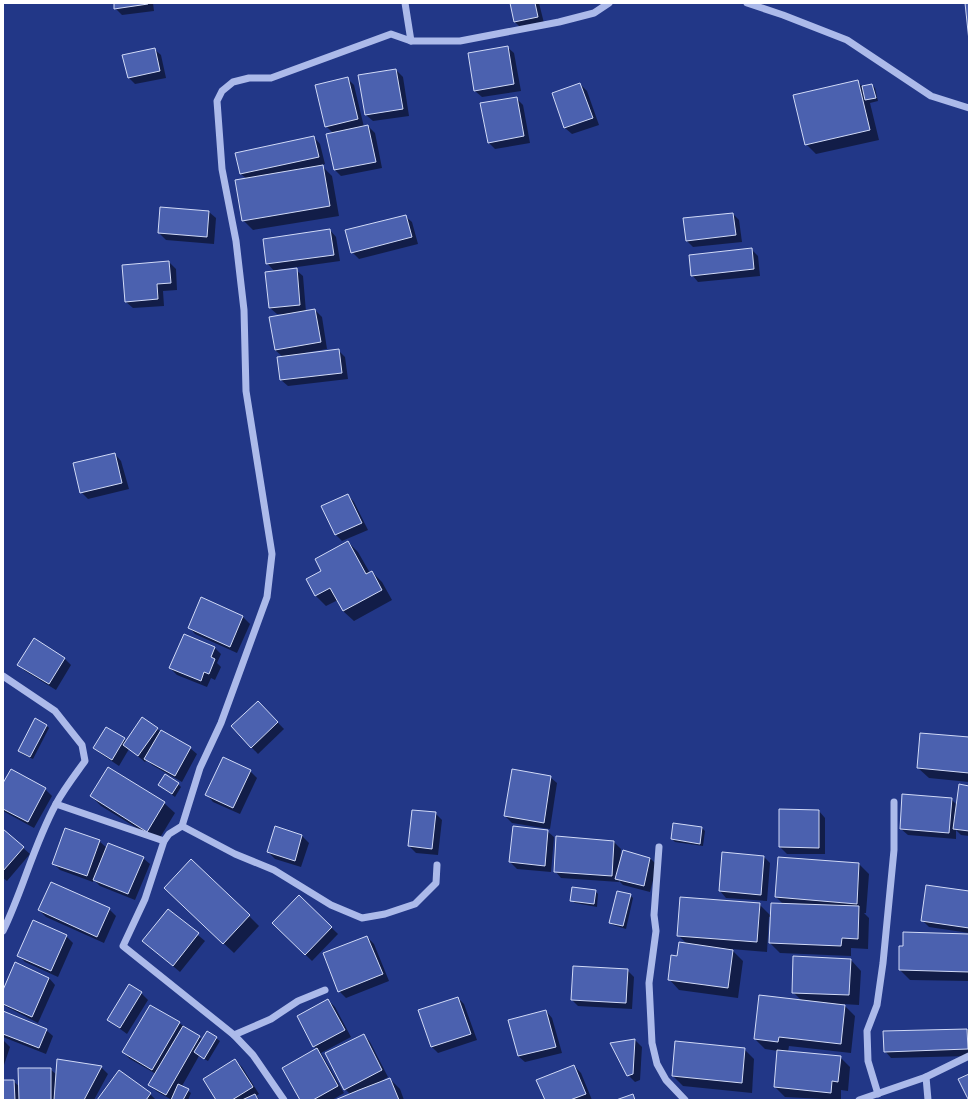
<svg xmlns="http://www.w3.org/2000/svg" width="972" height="1103" font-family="Overpass,sans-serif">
<rect width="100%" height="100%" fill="#223787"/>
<g fill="#0007">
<polygon points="115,3 153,3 154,11 122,15 115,8"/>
<polygon points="511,3 539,3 544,23 522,29 515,22"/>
<polygon points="507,47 514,53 521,91 482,97 475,91"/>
<polygon points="154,49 161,55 166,78 135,84 129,78"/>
<polygon points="396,70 403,77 409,116 373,121 366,115"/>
<polygon points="347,78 354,85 364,127 368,126 375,133 382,168 341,176 335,170 333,133 326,126"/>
<polygon points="857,82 863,87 872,85 875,88 878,101 870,103 879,140 816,154 806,144"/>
<polygon points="580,84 587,91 599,125 572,134 565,128 553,94"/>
<polygon points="516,98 523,105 530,143 495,149 488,142"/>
<polygon points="314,137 320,144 325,164 321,165 332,176 339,216 253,230 243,220 247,179 241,174 237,154"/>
<polygon points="209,212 216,218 214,244 166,240 159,233"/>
<polygon points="733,214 739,220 742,242 693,247 687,241"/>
<polygon points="405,216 412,222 418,244 359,259 352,252"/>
<polygon points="330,230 336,237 340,261 276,270 276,272 296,270 303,276 306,312 315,310 322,317 327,349 304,353 305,354 339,351 345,357 348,379 288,386 281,380 283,357 275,350 282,314 277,314 270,308 275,272 267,263"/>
<polygon points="752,250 758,256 760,276 698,282 692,275"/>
<polygon points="169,262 176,269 177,290 163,291 164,306 133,308 126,302"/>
<polygon points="115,454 121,461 129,489 88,499 81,492"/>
<polygon points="348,495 354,502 368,530 342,541 335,534"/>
<polygon points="348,542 358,552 370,573 372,572 382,582 392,600 354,621 343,611 338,600 326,606 316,596 307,580 322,571"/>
<polygon points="201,599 243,617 250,624 237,653 195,634 189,627"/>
<polygon points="34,640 65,659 71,665 56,690 25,671 19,665"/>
<polygon points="214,647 221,654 217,663 221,667 215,680 211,678 207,687 177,675 170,668"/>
<polygon points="258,702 284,729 258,754 232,727"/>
<polygon points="46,725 49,728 33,759 22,754 19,751"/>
<polygon points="106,728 126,741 157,729 190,748 197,754 182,782 152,765 147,760 145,762 129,749 119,766 101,754 94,748"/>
<polygon points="969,738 969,782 929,778 918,768"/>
<polygon points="109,768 164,803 175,813 158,841 101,806 91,796"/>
<polygon points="250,771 257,778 240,814 213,802 207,795"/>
<polygon points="550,777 557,783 550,829 512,823 505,816"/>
<polygon points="178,784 181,787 175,797 159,785"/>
<polygon points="3,785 45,789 52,796 34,828 3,811"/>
<polygon points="969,787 969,836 961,835 956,830 956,839 908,835 901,829 951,799 957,805"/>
<polygon points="819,811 825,818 825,854 787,854 780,847"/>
<polygon points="435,813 442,820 438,855 416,853 409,846"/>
<polygon points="275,828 302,836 309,843 301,867 275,859 268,852"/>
<polygon points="702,828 705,831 703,846 675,842 672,839"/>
<polygon points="3,830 30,854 7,881 3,878"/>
<polygon points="547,831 554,837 551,872 517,869 510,862"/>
<polygon points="557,838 614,842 621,849 620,861 623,852 650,858 657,865 650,892 623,885 619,881 619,882 561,878 555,871"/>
<polygon points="99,841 107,848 143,858 150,864 135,900 100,886 94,880 93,882 60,870 54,864"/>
<polygon points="764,857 770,863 767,901 726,898 720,891"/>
<polygon points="859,864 869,874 866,913 864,913 869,918 868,949 851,948 851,956 780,953 770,943 771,917 769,917 767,952 731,949 743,961 738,998 679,990 669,979 678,957 687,944 678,935 759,904 771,916 784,905 776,897"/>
<polygon points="595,891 598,894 597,907 575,903 571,900"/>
<polygon points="969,892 969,933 929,927 922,920"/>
<polygon points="630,895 633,898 626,929 613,925 610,922"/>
<polygon points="299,896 338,934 312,961 273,923"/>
<polygon points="175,898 249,916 259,926 234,953"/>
<polygon points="109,909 116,916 104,943 46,917 39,910"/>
<polygon points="168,910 205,941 180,972 143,941"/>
<polygon points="969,935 969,981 910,980 900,970 904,947"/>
<polygon points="66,936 73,943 58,977 25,962 18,955"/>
<polygon points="367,937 374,944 389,981 346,998 339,991"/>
<polygon points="851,960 861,971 859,1005 843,1004 855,1016 851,1053 789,1046 788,1052 840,1057 850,1067 848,1091 841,1090 841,1100 785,1097 775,1087 778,1051 765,1049 755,1039 760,996 802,1001 793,992"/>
<polygon points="627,970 634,977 632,1009 578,1006 572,1000"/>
<polygon points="49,978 55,985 38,1023 3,1005 3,993"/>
<polygon points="141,993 148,1000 127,1034 108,1020"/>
<polygon points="458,998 464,1004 477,1040 438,1053 432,1047"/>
<polygon points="328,1000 335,1007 351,1037 321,1053 344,1093 332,1100 302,1100 317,1049 314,1046"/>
<polygon points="546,1011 552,1018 562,1053 525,1062 518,1056"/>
<polygon points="3,1012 46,1030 53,1036 46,1054 3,1037"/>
<polygon points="179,1023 203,1040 207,1032 220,1041 208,1061 199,1056 182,1086 191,1093 188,1100 172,1100 156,1091 150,1084 156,1074 130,1059 123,1052"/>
<polygon points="967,1030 969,1032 969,1056 891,1058 885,1051"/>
<polygon points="364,1035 370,1042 388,1077 381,1081 382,1082 390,1079 400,1089 404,1100 337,1100 351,1095 345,1089"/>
<polygon points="3,1040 10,1047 3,1068"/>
<polygon points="635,1040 642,1047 640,1080 635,1082 628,1075 612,1043"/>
<polygon points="744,1049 754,1059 752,1093 683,1086 673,1076"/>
<polygon points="235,1060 242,1067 259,1094 256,1096 260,1100 217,1100"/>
<polygon points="574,1066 581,1073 592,1100 546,1100"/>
<polygon points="101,1067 108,1074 94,1100 3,1100 3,1081 13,1081 20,1087 50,1069 57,1075"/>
<polygon points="150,1094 156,1100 99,1100"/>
</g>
<g fill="#4b61af" stroke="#d1daf7">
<polygon points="114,3 148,3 148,4 114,9"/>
<polygon points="510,3 535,3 538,17 514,22"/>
<polygon points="965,3 969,3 969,41"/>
<polygon points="508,46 514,84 474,91 468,53"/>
<polygon points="155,48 160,71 128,78 122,55"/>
<polygon points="396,69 403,109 365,115 358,75"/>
<polygon points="348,77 358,119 325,127 315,85"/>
<polygon points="858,80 870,130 805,145 793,95"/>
<polygon points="580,83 593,118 564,128 552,93"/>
<polygon points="872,84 876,98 865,100 862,86"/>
<polygon points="517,97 524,136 488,143 480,103"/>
<polygon points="368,125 376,162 334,170 326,134"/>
<polygon points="314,136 319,157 240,174 235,153"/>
<polygon points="323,165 330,206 242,221 235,180"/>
<polygon points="160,207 209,211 207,237 158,233"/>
<polygon points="733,213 736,235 686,241 683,218"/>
<polygon points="406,215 412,237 351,253 345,230"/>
<polygon points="330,229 334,255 266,264 263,239"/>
<polygon points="752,248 754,269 691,276 689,255"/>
<polygon points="169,261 171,283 157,284 158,299 125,302 122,265"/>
<polygon points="297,268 300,305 269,308 265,272"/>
<polygon points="315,309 321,342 275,350 269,317"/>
<polygon points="339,349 342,373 280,380 277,357"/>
<polygon points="115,453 122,483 80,493 73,463"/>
<polygon points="348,494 362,523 335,535 321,506"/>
<polygon points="348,541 366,574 372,571 382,590 343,611 330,588 315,596 306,579 321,571 315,559"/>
<polygon points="201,597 243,616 230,647 188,628"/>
<polygon points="184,634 215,647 211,657 215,659 209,674 204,672 201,681 169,668"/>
<polygon points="34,638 65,658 49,684 17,665"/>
<polygon points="258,701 278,722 251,748 231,726"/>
<polygon points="142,717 158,728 138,756 123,745"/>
<polygon points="35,718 47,725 30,757 18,751"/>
<polygon points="106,727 125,738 112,760 93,748"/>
<polygon points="161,730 191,747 175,776 144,759"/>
<polygon points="920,733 969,737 969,773 917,768"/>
<polygon points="223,757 251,770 233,808 205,795"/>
<polygon points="108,767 165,802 147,832 90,796"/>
<polygon points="11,769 46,788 28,822 3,809 3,783"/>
<polygon points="512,769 551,776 544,823 504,816"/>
<polygon points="165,774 179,783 172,794 158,785"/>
<polygon points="959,784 969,786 969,831 953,829"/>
<polygon points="902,794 952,798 949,833 900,829"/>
<polygon points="779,809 819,810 819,848 779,847"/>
<polygon points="412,810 436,812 432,849 408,846"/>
<polygon points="673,823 702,827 700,844 671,839"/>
<polygon points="275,826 302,835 295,861 267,852"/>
<polygon points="513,826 548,830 545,866 509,862"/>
<polygon points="65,828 100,840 87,876 52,864"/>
<polygon points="3,829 24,847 3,871"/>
<polygon points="556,836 614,841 612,876 554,872"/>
<polygon points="108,843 144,857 128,894 93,880"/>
<polygon points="623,850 650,858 644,886 615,879"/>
<polygon points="722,852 764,856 761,895 719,891"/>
<polygon points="778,857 859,863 857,904 775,897"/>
<polygon points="191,859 250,915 223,944 164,888"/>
<polygon points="51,882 110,908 97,937 38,910"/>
<polygon points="926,885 969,891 969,928 921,921"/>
<polygon points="572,887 596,890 594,904 570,901"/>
<polygon points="617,891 631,894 623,926 609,923"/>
<polygon points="299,895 332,927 305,955 272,923"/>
<polygon points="680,897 760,903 757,942 677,936"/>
<polygon points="771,903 859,906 858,939 842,938 841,946 769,943"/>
<polygon points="168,909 199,933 173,966 142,941"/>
<polygon points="33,920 67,935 51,971 17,956"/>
<polygon points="903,932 969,934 969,972 899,970 899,946 903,946"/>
<polygon points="367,936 383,974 338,992 323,953"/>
<polygon points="679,942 733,950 728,988 668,980 671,955 677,956"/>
<polygon points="793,956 851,959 849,995 792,993"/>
<polygon points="15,962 49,978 32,1017 3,1004 3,990"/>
<polygon points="573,966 628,969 626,1003 571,1000"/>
<polygon points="129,984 142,992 120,1028 107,1020"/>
<polygon points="759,995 845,1005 841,1044 779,1037 778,1042 754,1039"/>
<polygon points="458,997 471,1034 431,1047 418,1010"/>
<polygon points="328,999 345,1030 313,1047 297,1016"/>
<polygon points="150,1005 180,1022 152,1070 122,1052"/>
<polygon points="546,1010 556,1047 518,1056 508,1020"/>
<polygon points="3,1011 47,1029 39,1048 3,1034"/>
<polygon points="183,1026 200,1036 166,1095 148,1085"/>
<polygon points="967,1029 968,1049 884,1052 883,1031"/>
<polygon points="207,1031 217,1037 204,1059 194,1052"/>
<polygon points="364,1034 382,1070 344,1090 325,1053"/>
<polygon points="635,1039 633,1074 627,1076 610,1043"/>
<polygon points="675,1041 745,1048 742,1083 672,1076"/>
<polygon points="317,1048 338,1086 313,1100 300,1100 282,1068"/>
<polygon points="777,1050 841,1056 838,1082 832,1081 831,1093 774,1087"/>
<polygon points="57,1059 102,1066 84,1100 54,1100"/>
<polygon points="235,1059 253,1087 232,1100 216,1100 203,1079"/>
<polygon points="574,1065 586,1094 570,1100 545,1100 536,1080"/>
<polygon points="18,1068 51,1068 51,1100 19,1100"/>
<polygon points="119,1070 151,1093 146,1100 97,1100"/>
<polygon points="969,1074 969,1099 968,1099 958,1079"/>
<polygon points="390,1078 399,1100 335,1100 359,1090"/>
<polygon points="3,1080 14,1080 15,1100 3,1100"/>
<polygon points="178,1084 189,1089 183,1100 171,1100"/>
<polygon points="255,1094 258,1100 242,1100"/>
<polygon points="633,1094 635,1100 616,1100"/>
</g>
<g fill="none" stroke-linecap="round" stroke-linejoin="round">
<g stroke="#acbaea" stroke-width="7">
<polyline points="405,3 411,41"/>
<polyline points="747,3 783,15 847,40 931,96 969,108"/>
<path d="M 3,676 L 55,711 L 82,745 L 85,761 C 75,775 64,789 56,804 C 34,844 23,890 3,931"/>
<polyline points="56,804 164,841 169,834 182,826 200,768 221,723 267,597 272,554 246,391 244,310 236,241 222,169 217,101 222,91 233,82 249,78 271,78 391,34 411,41 460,41 559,22 594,13 609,3"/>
<polyline points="182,826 235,854 274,870 331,905 362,918 385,914 415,904 436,883 437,865"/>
<polyline points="164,841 145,899 123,946 234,1035"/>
<polyline points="659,847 654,915 656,931 649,983 652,1043 657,1064 666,1080 685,1100"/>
<polyline points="926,1077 928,1100"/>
<polyline points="878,1094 868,1061 867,1031 877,1005 883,963 894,850 894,802"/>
<polyline points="284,1100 253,1055 234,1035 271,1019 298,1001 325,990"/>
<polyline points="859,1100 926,1077 969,1056"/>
</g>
</g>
<rect width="972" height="1103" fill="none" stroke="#ffffff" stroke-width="8"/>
</svg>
